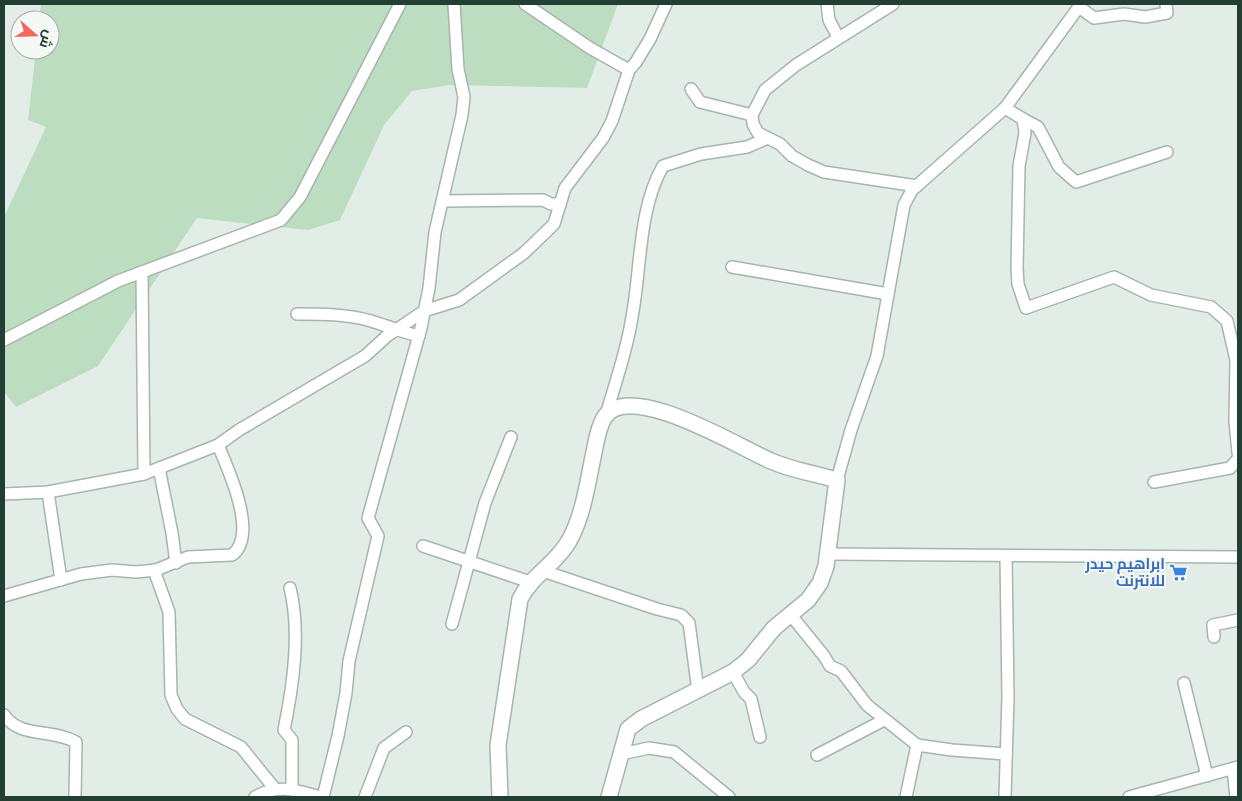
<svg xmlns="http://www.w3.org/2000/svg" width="1242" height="801" font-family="Cabin,Cairo,sans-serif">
<rect width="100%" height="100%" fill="#e3ede7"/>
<polygon fill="#bcddc0" points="41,4 618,4 587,88 450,85 412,91 384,125 340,220 308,230 197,218 98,366 16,407 4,392 4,217 46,127 28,120 36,50 50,50 50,20 39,20"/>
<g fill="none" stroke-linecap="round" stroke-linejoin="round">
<defs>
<g id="minor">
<polyline points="525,4 590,48 629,70"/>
<polyline points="827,4 829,20 838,37"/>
<polyline points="893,4 796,65 765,90 752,115 753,124 758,133 780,144 792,156 808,165 824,172 917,186"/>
<polyline points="1079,7 1094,18 1124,14 1145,17 1167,13 1166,4"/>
<polyline points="691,89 700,102 752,115"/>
<polyline points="1005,108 1023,119 1025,133 1019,166 1017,268 1018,284 1026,308 1114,277 1151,295 1211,307 1227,321 1236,360 1235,421 1238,453"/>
<polyline points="1023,119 1038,127 1059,167 1076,182 1167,152"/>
<polyline points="443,201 543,200 551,204 560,204"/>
<polyline points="732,267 888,294"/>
<polyline points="142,272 144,474"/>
<path d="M 297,314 C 322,314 347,314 371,321 C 387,326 402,332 419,336"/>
<polyline points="4,340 118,281 281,220 300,197 400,4"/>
<path d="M 606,415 C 616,381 628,346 633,311 C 641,265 639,207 663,166 L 701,154 L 747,147 L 768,138"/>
<polyline points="159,468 172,533 176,563"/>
<polyline points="837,480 851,430 877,356 904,205 912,190 1005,108 1081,4"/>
<polyline points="1154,482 1230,468 1238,459"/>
<polyline points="48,492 61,580"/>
<polyline points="4,494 48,492 144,474 218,445 239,430 365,356 387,336 424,311 459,300 524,253 554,224 565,188 603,138 612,121 629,70 636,62 650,39 666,4"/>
<polyline points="423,546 530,582"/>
<polyline points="828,554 1238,557"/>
<polyline points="154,570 169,612 171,695 177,709 185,719 241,747 275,789"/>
<polyline points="543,571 657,609 681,615 689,623 698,691"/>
<path d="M 290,588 C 301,632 293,686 284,730 L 292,740 L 292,789"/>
<path d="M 4,596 L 81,574 L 112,570 L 136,572 L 156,570 L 188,557 L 232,555 C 259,535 228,469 218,445"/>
<polyline points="790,614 824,656 830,666 841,671 867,705 917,745 952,750 1006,754"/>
<polyline points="452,624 485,503 511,437"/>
<polyline points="1214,637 1213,625 1238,620"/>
<polyline points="733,672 744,692 751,699 760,737"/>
<polyline points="1184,683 1207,776"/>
<path d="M 4,715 C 21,739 51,728 76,742 L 75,797"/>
<polyline points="621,754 649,748 674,752 729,797"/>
<polyline points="817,755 884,720"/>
<polyline points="1233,769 1236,797"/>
<path d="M 255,797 C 278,783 298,791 321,797"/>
<polyline points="323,797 338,736 346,693 349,661 378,536 368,518 421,328 429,288 435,232 462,115 464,97 458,69 454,4"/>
<polyline points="365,797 384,748 406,732"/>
<polyline points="906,797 917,745"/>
<polyline points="1005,797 1008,697 1006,556"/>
<polyline points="1129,797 1238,767"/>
</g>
<path id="tertiary" d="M 500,797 L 498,745 L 520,599 C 532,575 556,564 569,541 C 583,516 587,486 593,457 C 596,444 597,430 604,418 C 628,378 742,449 771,461 C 792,470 816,474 837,480 L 826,566 L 820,583 L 808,600 L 774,628 L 748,660 L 733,672 L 641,719 L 628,729 L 609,797"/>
</defs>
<use href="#minor" stroke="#a6b5ad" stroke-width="14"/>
<use href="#tertiary" stroke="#a6b5ad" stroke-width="18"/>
<use href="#minor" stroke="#fff" stroke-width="11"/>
<use href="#tertiary" stroke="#fff" stroke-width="15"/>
</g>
<defs>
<symbol id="supermarket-bare" viewBox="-9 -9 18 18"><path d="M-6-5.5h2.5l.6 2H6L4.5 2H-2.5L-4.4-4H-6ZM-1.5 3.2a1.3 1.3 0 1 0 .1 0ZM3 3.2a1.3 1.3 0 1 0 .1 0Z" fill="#3f7fe0" stroke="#f4f9f5" stroke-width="2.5" paint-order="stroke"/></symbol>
</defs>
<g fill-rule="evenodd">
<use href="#supermarket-bare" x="1166" y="560" width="25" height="25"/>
</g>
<g text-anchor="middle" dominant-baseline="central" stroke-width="4" stroke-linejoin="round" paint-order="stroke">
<g font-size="15" font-weight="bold" fill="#366cbe" stroke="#f4f9f5" text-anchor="end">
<text x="1165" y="564">ابراهيم حيدر<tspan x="1165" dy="17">للانترنت</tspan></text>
</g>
</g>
<rect width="1242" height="801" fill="none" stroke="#233e32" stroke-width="10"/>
<g transform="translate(35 35) rotate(110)"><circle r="24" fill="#f4f9f5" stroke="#a0aea7"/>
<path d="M0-4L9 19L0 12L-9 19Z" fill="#f0695e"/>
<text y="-8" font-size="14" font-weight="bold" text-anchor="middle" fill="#233e32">ش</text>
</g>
</svg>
